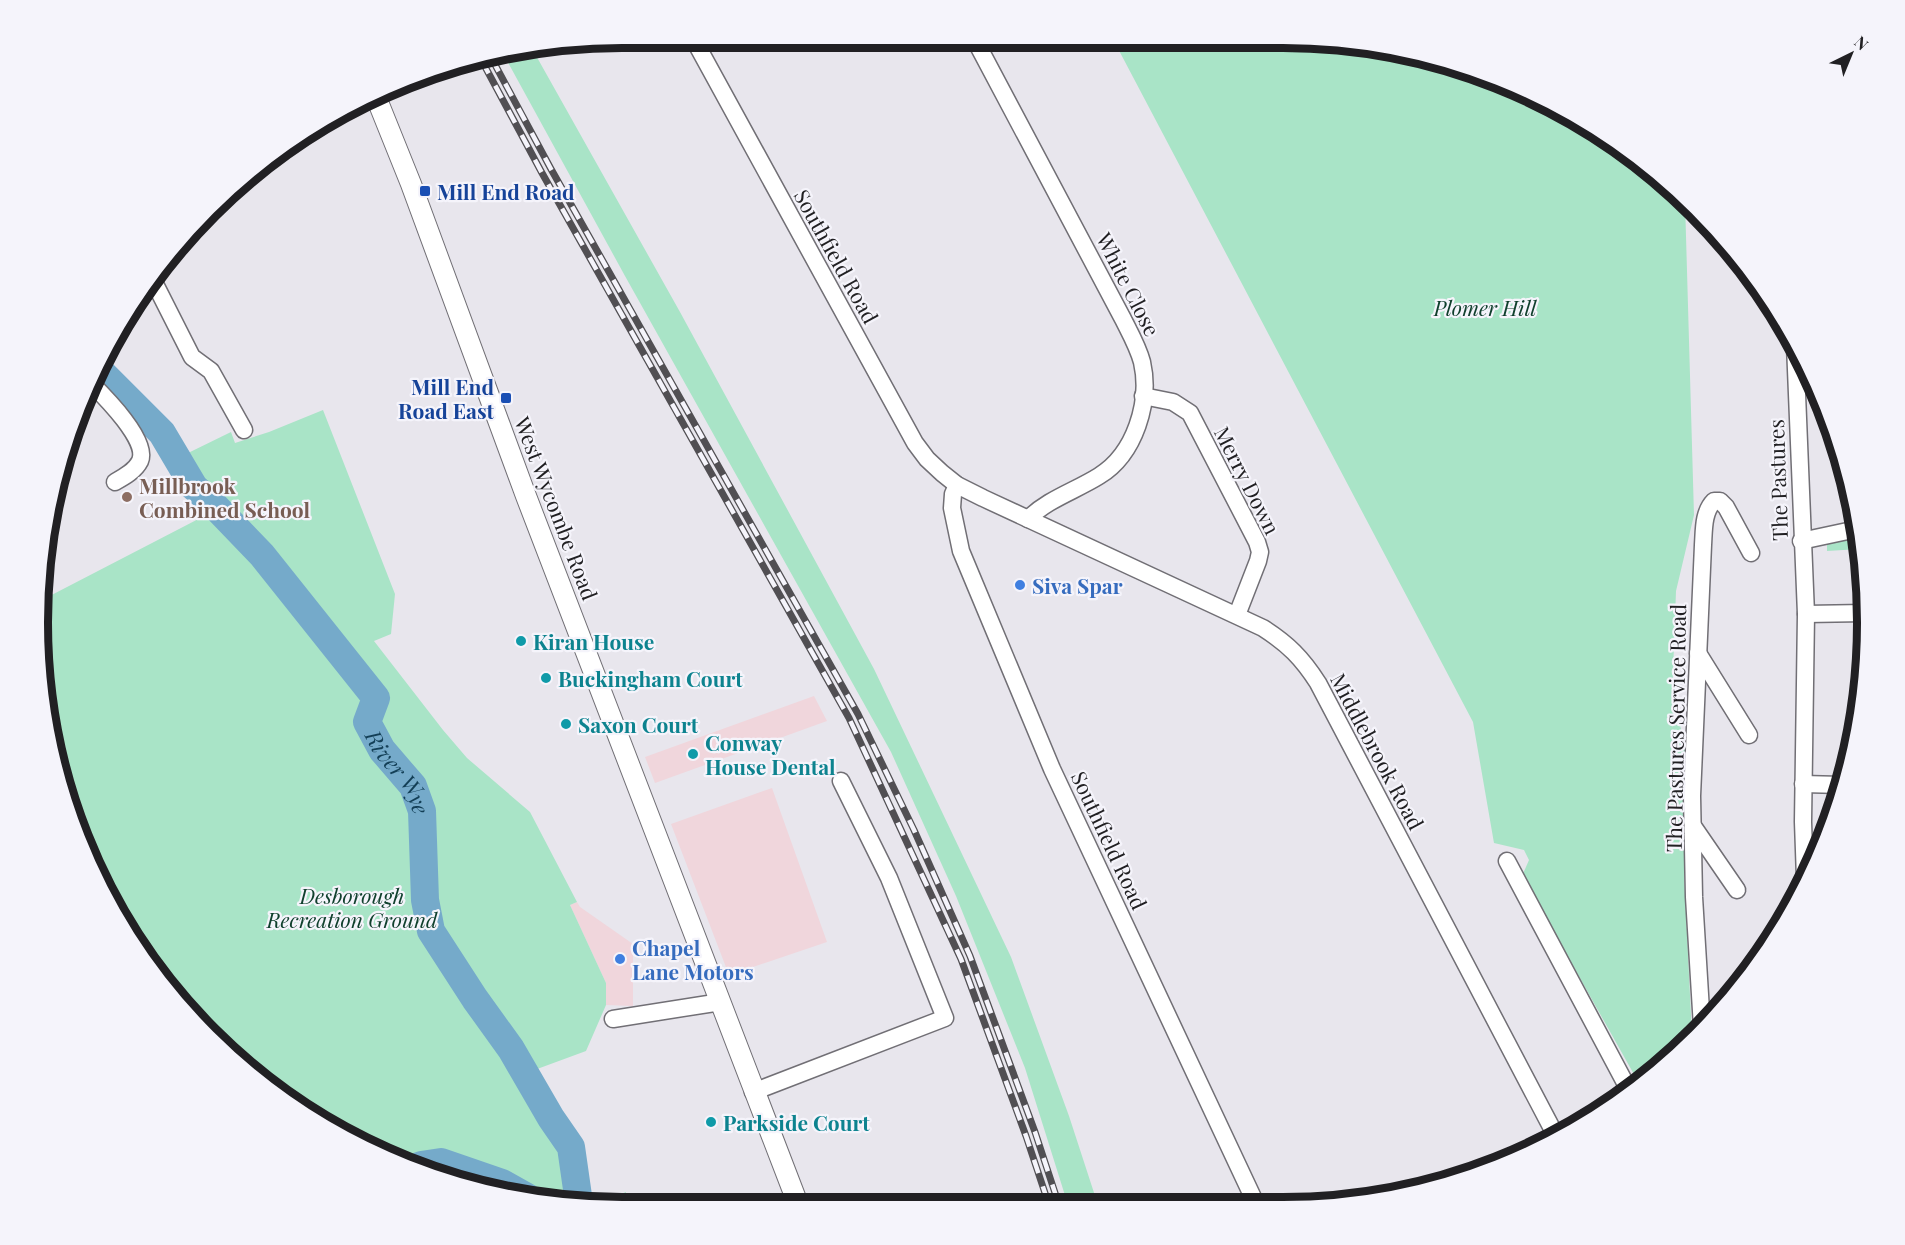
<svg xmlns="http://www.w3.org/2000/svg" width="1905" height="1245" font-family="'Playfair Display',serif">
<rect width="100%" height="100%" fill="#e8e6ed"/>
<g fill="#f0d6dc">
<polygon points="814,696 827,721 655,783 645,757"/>
<polygon points="772,788 827,942 729,975 671,824"/>
<polygon points="577,902 580,907 633,944 633,1006 606,1005 606,983 570,905"/>
</g>
<g fill="#a9e4c7">
<polygon points="1114,41 1359,43 1541,98 1668,183 1685,201 1694,515 1676,591 1672,699 1685,742 1684,873 1692,1036 1640,1085 1563,948 1557,942 1522,876 1529,860 1524,850 1494,843 1473,722"/>
<polygon points="534,52 680,312 874,669 1011,957 1069,1116 1098,1205 1068,1205 1025,1068 956,896 891,752 625,276 505,57"/>
<polygon points="323,410 395,594 391,634 374,641 443,730 467,758 530,812 577,902 570,905 606,983 606,1005 586,1051 529,1072 504,1028 495,1032 565,1145 570,1168 572,1203 546,1202 364,1147 237,1062 116,915 82,846 49,737 40,601 208,514 219,503 186,454 231,432 235,443 269,432"/>
<polygon points="1858,536 1860,549 1827,551 1827,543"/>
<polygon points="626,1192 626,1203 599,1203"/>
</g>
<g fill="none" stroke-linecap="round" stroke-linejoin="round">
<g stroke="#75aaca" stroke-width="28">
<path id="s1" d="M 99,370 L 162,433 L 194,487 L 212,503 L 262,555 L 376,698 L 367,722 L 382,750 L 413,786 L 422,811 L 425,900 L 431,931 L 475,999 L 511,1049 L 551,1118 L 571,1147 L 579,1203"/>
<polyline points="421,1165 441,1162 502,1183 527,1197"/>
</g>
<defs>
<g id="minor">
<path d="M 693,38 L 915,443 L 927,459 L 942,473 L 957,485 L 983,498 L 1263,628 C 1288,644 1302,658 1318,683 L 1557,1138"/>
<path d="M 975,40 L 1123,319 C 1130,333 1138,347 1142,362 C 1151,402 1135,454 1099,476 C 1075,491 1048,499 1028,519"/>
<polyline points="290,143 308,131"/>
<polyline points="152,278 192,357 211,371 244,430"/>
<polyline points="1795,345 1806,614 1803,822 1805,879"/>
<path d="M 91,383 C 105,397 149,441 140,461 C 135,471 124,477 115,482"/>
<polyline points="1143,396 1173,402 1190,413 1257,542 1260,552 1258,561 1237,615"/>
<polyline points="957,485 953,494 952,508 961,551 1052,769 1257,1206"/>
<polyline points="1801,541 1857,529"/>
<polyline points="1806,614 1865,613"/>
<polyline points="1698,653 1749,735"/>
<polyline points="1803,784 1842,785"/>
<polyline points="1693,826 1737,890"/>
<polyline points="1507,861 1630,1092"/>
<polyline points="613,1019 721,1002"/>
<path d="M 1702,1027 L 1694,897 L 1692,796 L 1703,545 C 1704,530 1703,512 1714,501 L 1720,501 L 1726,507 L 1751,553"/>
<polyline points="753,1092 945,1018 889,878 841,781"/>
<polyline points="1415,1191 1436,1185"/>
</g>
<polyline id="major" points="376,97 411,184 526,496 798,1204"/>
</defs>
<use href="#minor" stroke="#716f75" stroke-width="19"/>
<use href="#major" stroke="#716f75" stroke-width="22"/>
<use href="#minor" stroke="#fff" stroke-width="16"/>
<use href="#major" stroke="#fff" stroke-width="20"/>
<defs>
<g id="rail">
<polyline points="492,59 551,169 858,714 914,830 970,956 1035,1132 1059,1205"/>
<polyline points="482,61 542,173 849,718 961,959 1026,1136 1049,1205"/>
</g>
</defs>
<use href="#rail" stroke="#514f53" stroke-width="7"/>
<use href="#rail" stroke="#f5f4fb" stroke-width="4.5" stroke-dasharray="14" stroke-linecap="butt"/>
</g>
<g fill="#1a4fb4" stroke="#f5f4fb" stroke-width="2">
<rect x="419" y="185" width="12" height="12" rx="3"/>
<rect x="500" y="392" width="12" height="12" rx="3"/>
</g>
<circle fill="#8d6e63" stroke="#f5f4fb" stroke-width="2" cx="127" cy="497" r="6"/>
<g fill="#3f7fe0" stroke="#f5f4fb" stroke-width="2">
<circle cx="1020" cy="585" r="6"/>
<circle cx="620" cy="959" r="6"/>
</g>
<g fill="#0f9aa8" stroke="#f5f4fb" stroke-width="2">
<circle cx="521" cy="641" r="6"/>
<circle cx="546" cy="678" r="6"/>
<circle cx="566" cy="724" r="6"/>
<circle cx="693" cy="754" r="6"/>
<circle cx="711" cy="1122" r="6"/>
</g>
<g text-anchor="middle" dominant-baseline="central" stroke-width="4.5" stroke-linejoin="round" paint-order="stroke">
<g font-size="21" font-weight="bold" fill="#164399" stroke="#f5f4fb" text-anchor="start">
<text x="437" y="191">Mill End Road</text>
<text x="494" y="386" text-anchor="end">Mill End<tspan x="494" dy="24">Road East</tspan></text>
</g>
<g font-size="21" fill="#212023" stroke="#f5f4fb">
<text transform="translate(837 256) rotate(61)">Southfield Road</text>
<text transform="translate(1129 284) rotate(63)">White Close</text>
<text transform="translate(1248 480) rotate(63)">Merry Down</text>
<text transform="translate(1777 480) rotate(-92)">The Pastures</text>
<text transform="translate(557 508) rotate(69)">West Wycombe Road</text>
<text transform="translate(1675 728) rotate(-89)">The Pastures Service Road</text>
<text transform="translate(1378 751) rotate(62)">Middlebrook Road</text>
<text transform="translate(1110 840) rotate(65)">Southfield Road</text>
</g>
<g font-size="21" font-style="italic" fill="#10402d" stroke="#f5f4fb">
<text x="1485" y="307">Plomer Hill</text>
<text x="352" y="895">Desborough<tspan x="352" dy="24">Recreation Ground</tspan></text>
</g>
<g font-size="21" font-weight="bold" fill="#785e54" stroke="#f5f4fb" text-anchor="start">
<text x="139" y="485">Millbrook<tspan x="139" dy="24">Combined School</tspan></text>
</g>
<g font-size="21" font-weight="bold" fill="#366cbe" stroke="#f5f4fb" text-anchor="start">
<text x="1032" y="585">Siva Spar</text>
<text x="632" y="947">Chapel<tspan x="632" dy="24">Lane Motors</tspan></text>
</g>
<g font-size="21" font-weight="bold" fill="#0d838f" stroke="#f5f4fb" text-anchor="start">
<text x="533" y="641">Kiran House</text>
<text x="558" y="678">Buckingham Court</text>
<text x="578" y="724">Saxon Court</text>
<text x="705" y="742">Conway<tspan x="705" dy="24">House Dental</tspan></text>
<text x="723" y="1122">Parkside Court</text>
</g>
<g font-size="22" font-style="italic" fill="#133f56" stroke="#f5f4fb">
<text stroke="none"><textPath href="#s1" startOffset="516">River Wye</textPath></text>
</g>
</g>
<path d="M0 0H1905V1245H0ZM622 48H1283A574 574 0 0 1 1857 622V623A574 574 0 0 1 1283 1197H622A574 574 0 0 1 48 623V622A574 574 0 0 1 622 48Z" fill="#f5f4fb" fill-rule="evenodd"/>
<path fill="none" stroke="#212023" stroke-width="8" d="M622 48H1283A574 574 0 0 1 1857 622V623A574 574 0 0 1 1283 1197H622A574 574 0 0 1 48 623V622A574 574 0 0 1 622 48Z"/>
<g transform="translate(1851 54) rotate(43)" stroke="#f5f4fb" stroke-width="4.5" paint-order="stroke">
<path d="M0-4.5L10 22L0 15L-10 22Z" fill="#212023"/>
<text y="-9" font-size="16" font-weight="bold" text-anchor="middle" fill="#212023">N</text>
</g>
</svg>
